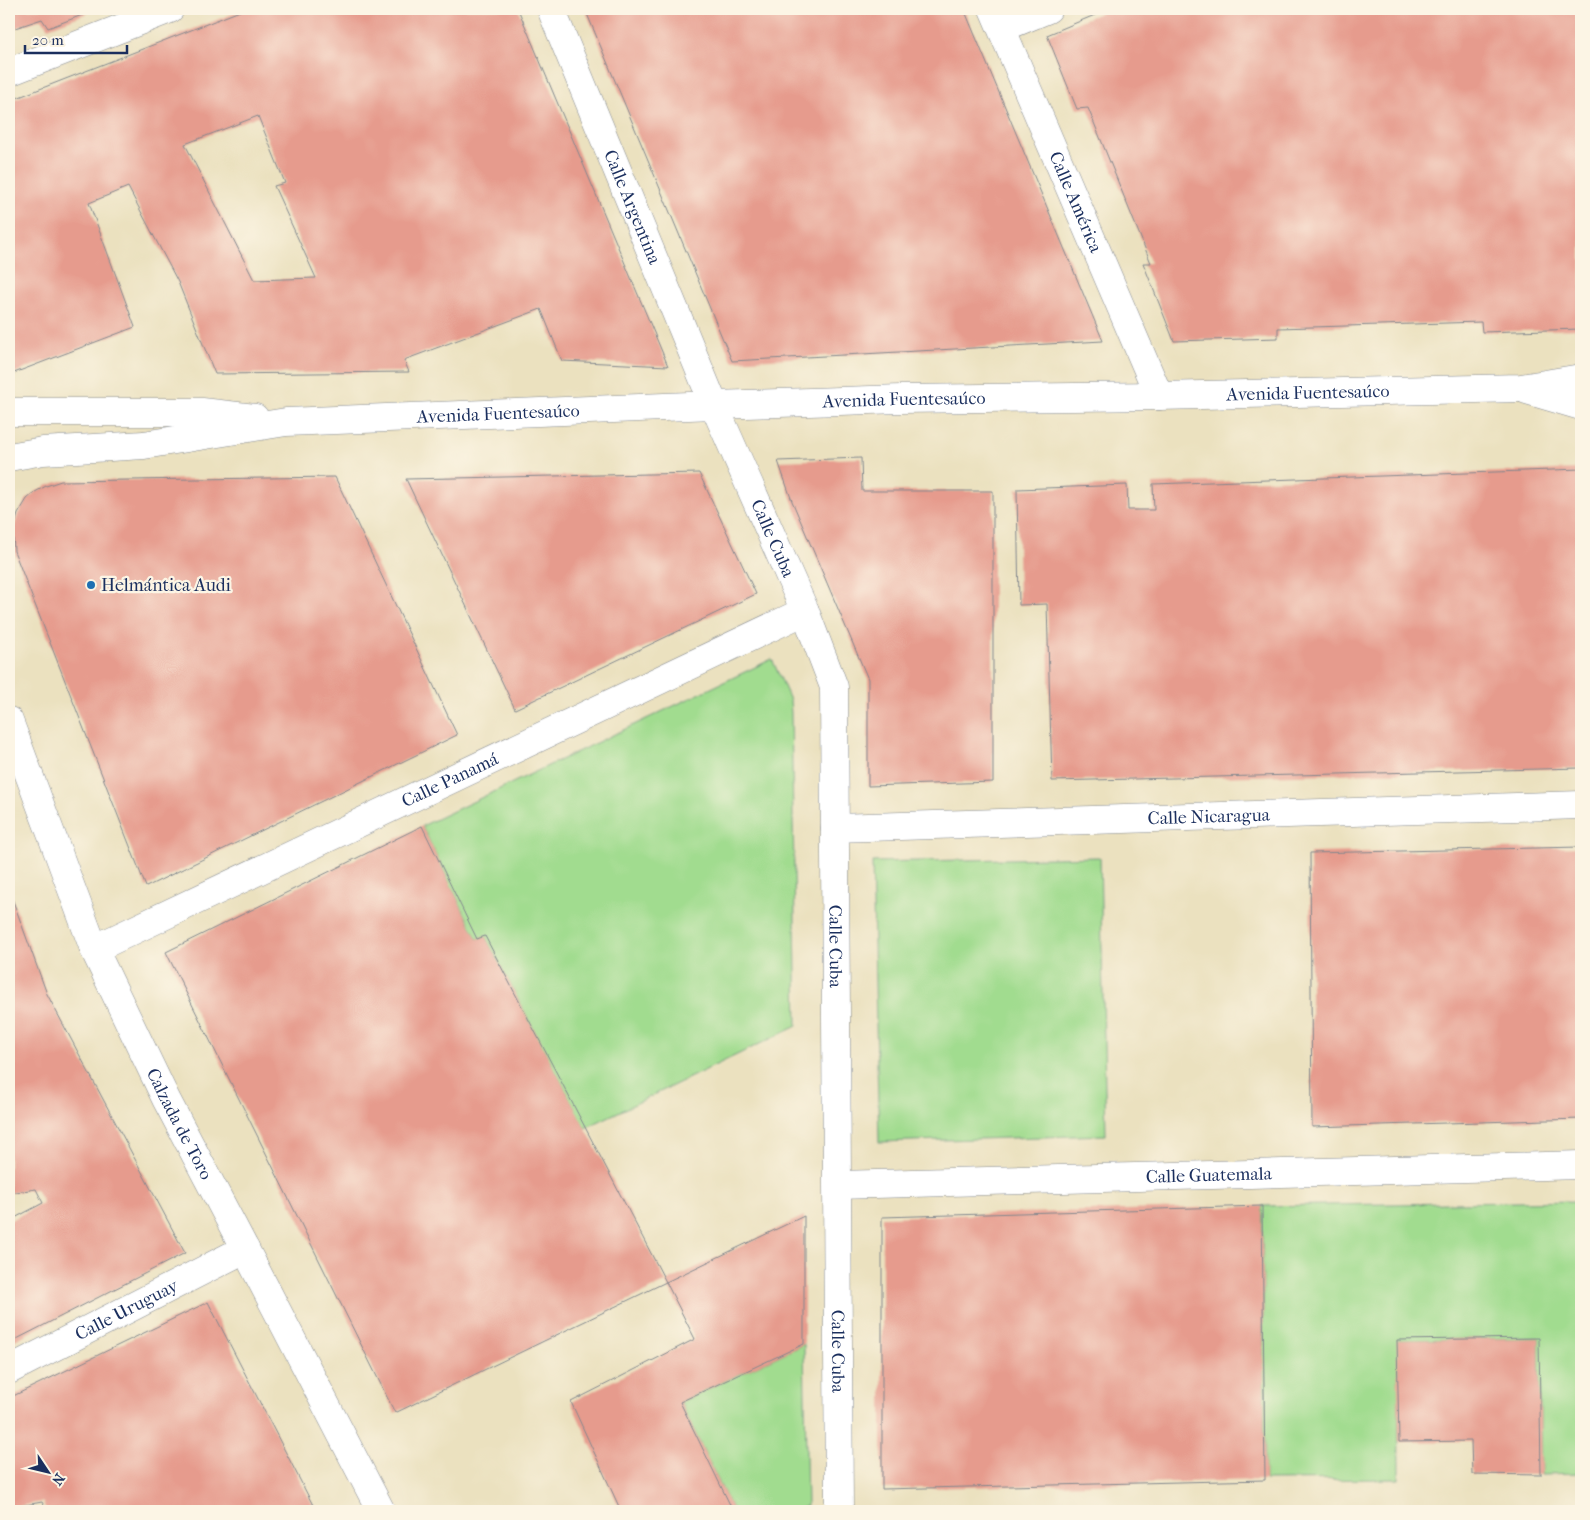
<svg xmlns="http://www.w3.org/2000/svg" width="1590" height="1520" font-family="'IM FELL French Canon',serif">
<rect width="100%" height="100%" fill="#fcf5e5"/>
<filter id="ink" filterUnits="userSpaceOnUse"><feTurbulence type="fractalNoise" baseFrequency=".02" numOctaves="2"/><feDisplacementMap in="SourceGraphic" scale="10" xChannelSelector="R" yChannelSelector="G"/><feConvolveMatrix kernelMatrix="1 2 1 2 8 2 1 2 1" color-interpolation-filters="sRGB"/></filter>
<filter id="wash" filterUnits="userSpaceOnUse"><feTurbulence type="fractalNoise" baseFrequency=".0096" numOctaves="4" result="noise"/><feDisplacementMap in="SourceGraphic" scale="20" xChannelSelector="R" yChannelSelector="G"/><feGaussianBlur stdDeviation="1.12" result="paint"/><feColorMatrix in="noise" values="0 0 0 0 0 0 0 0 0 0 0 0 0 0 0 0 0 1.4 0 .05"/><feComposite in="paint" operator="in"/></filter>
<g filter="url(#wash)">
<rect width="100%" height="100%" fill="#ebe1bf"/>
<g fill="#a1dc8f" stroke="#5e8676">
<polygon points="772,659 790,700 791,713 797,1026 585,1128 485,936 477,939 422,826"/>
<polygon points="1100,857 1106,1135 879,1142 872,862"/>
<polygon points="1581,1201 1581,1474 1541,1475 1539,1338 1398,1340 1399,1479 1265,1480 1262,1206"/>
<polygon points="804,1344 807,1506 796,1511 733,1511 680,1402"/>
</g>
<g id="blocks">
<g fill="#e69b8d" fill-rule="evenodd">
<polygon points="9,9 98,9 48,28 42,19 9,30"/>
<path d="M 245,9 L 518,9 L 668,366 L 562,361 L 541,309 L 404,360 L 409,372 L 215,374 L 178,282 L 128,187 L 89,203 L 135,327 L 14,373 L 9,373 L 9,101 ZM 258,116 L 285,183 L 274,186 L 316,278 L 254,280 L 185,144 Z"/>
<polygon points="585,9 964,9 1103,341 732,361"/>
<polygon points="1109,9 1581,9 1581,329 1482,332 1481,322 1278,328 1278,338 1174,341 1143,263 1151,263 1088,108 1077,109 1047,35"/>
<polygon points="861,458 862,491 993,491 993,782 868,786 868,679 792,501 778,461"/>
<polygon points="1581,469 1581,768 1052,781 1047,604 1019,605 1017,489 1127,485 1128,510 1154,510 1153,484"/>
<polygon points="699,473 756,594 515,709 406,479"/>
<polygon points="335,477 457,735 146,887 14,551 13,531 18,514 27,499 35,492 46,486 61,481"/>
<polygon points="422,826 477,939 485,936 666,1282 395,1413 166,952"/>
<polygon points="1581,847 1581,1119 1312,1127 1310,853"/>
<polygon points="9,890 47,994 185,1253 9,1343 9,1221 43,1203 36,1189 9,1193"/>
<polygon points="1262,1206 1265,1480 882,1489 882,1217"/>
<polygon points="804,1216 804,1344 680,1402 733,1511 621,1511 571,1402 695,1339 666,1282"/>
<polygon points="208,1302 316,1511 47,1511 42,1502 9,1508 9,1398"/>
<polygon points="1539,1338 1541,1475 1472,1474 1471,1441 1399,1442 1397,1340"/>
</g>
</g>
</g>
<g filter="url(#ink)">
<use href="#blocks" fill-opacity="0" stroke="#83888e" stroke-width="1"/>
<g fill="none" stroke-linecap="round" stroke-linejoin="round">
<defs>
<g id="minor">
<path id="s1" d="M 551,9 L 714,405 L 805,611 L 834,687 L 839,1511"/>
<path id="s2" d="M 993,9 L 1159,396"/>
<polyline points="1002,28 1048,9"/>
<polyline points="9,72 170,9"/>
<path id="s3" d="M 9,721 L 94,949 L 166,1099 L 245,1249 L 381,1511"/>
<path id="s4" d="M 835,828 L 1581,805"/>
<path id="s5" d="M 94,949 L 805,611"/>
<path id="s6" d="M 838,1185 L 1581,1165"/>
<path id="s7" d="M 9,1370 L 245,1249"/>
</g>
<g id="tertiary">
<polyline points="1527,390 1581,406"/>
<polyline points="9,412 202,412 255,418"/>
<path id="s8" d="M 9,457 L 43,451 L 144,445 L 286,422 L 714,405 L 901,399 L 1159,396 L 1521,388 L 1581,378"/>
</g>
</defs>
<use href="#minor" stroke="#83888e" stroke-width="29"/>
<use href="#tertiary" stroke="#83888e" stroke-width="29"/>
<use href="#minor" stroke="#fff" stroke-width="28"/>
<use href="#tertiary" stroke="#fff" stroke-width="28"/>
</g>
</g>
<circle fill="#1f6fb2" stroke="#fcf5e5" stroke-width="2" cx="91" cy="585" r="5"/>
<g text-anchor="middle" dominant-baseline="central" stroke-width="4.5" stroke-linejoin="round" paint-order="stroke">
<g font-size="18" fill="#1b2f5e" stroke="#fcf5e5">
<text stroke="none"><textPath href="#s2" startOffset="210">Calle América</textPath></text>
<text stroke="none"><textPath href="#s1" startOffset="214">Calle Argentina</textPath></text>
<text stroke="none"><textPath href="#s8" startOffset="1302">Avenida Fuentesaúco</textPath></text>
<text stroke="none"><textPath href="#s8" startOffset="898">Avenida Fuentesaúco</textPath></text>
<text stroke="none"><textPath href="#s8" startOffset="492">Avenida Fuentesaúco</textPath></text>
<text stroke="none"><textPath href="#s1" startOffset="574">Calle Cuba</textPath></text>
<text stroke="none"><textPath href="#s5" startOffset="394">Calle Panamá</textPath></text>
<text stroke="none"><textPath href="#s4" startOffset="374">Calle Nicaragua</textPath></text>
<text stroke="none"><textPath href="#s1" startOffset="994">Calle Cuba</textPath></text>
<text stroke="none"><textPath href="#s3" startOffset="438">Calzada de Toro</textPath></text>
<text stroke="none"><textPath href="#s6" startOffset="371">Calle Guatemala</textPath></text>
<text stroke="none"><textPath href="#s7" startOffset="132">Calle Uruguay</textPath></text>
<text stroke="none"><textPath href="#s1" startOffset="1399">Calle Cuba</textPath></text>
</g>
<g font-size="18" fill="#1b2f5e" stroke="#fcf5e5" text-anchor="start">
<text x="101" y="585">Helmántica Audi</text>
</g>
</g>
<rect width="1590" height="1520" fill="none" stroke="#fcf5e5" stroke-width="30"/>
<g transform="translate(48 1472) rotate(125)" stroke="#fcf5e5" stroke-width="4" paint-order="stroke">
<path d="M0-4L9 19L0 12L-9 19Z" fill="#1b2f5e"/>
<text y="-8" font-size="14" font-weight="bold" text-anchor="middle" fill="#1b2f5e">N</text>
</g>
<path d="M25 45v8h102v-8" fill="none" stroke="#1b2f5e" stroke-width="2.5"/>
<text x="32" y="45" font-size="15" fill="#1b2f5e" stroke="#fcf5e5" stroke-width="4" paint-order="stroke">20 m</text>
</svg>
